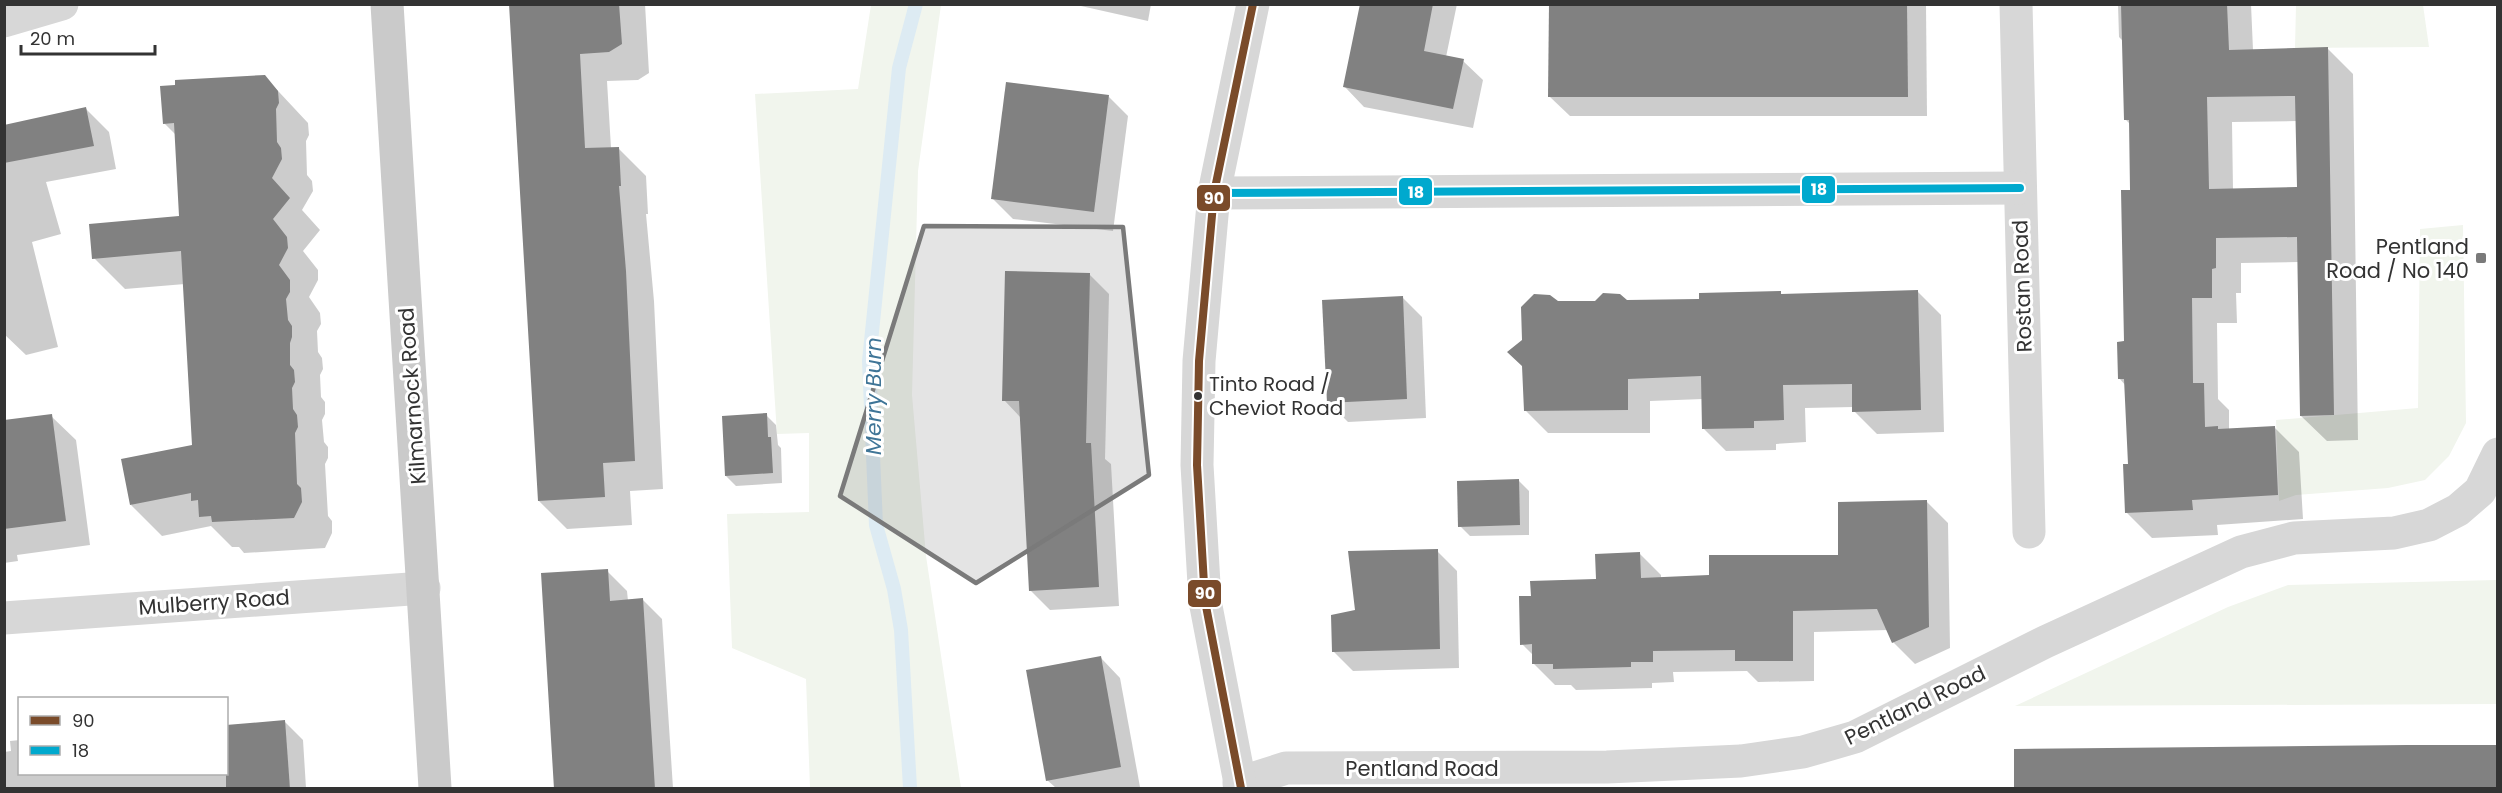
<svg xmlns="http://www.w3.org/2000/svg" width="2502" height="793" font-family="Poppins,sans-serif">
<rect width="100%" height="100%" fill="#fff"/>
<g fill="#f1f5ed">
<polygon points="871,5 941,5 918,171 912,395 926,556 961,788 810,788 806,679 732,648 727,514 809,512 809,433 777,434 755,94 858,89"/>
<polygon points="2296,5 2423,5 2429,47 2295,48"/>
<polygon points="2463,225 2466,423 2449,456 2425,480 2388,488 2296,495 2279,501 2276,420 2418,408 2420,229"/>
<polygon points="2497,580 2497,704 2015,706 2228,607 2288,585"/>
</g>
<g fill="#0003" fill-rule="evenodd">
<polygon points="510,4 645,4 649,73 638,80 607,81 611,148 618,148 646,176 648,214 646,214 654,301 663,489 630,491 632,525 567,529 539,501"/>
<polygon points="1072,4 1151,4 1148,21"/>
<polygon points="1361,4 1457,4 1446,57 1463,61 1483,80 1473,128 1364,107 1345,87"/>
<polygon points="1718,4 1926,4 1927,116 1570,116 1550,97"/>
<path d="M 2118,4 L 2251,4 L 2253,50 L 2328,49 L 2353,74 L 2358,440 L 2327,441 L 2301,416 L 2299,262 L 2241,263 L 2241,293 L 2236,293 L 2237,323 L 2217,323 L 2218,399 L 2229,410 L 2229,430 L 2274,427 L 2299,452 L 2303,519 L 2217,525 L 2218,535 L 2152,538 L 2127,513 L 2130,466 L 2126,386 L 2119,378 L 2125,342 L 2132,192 L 2131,125 L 2126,120 L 2124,42 L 2119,37 ZM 2297,121 L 2298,188 L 2233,190 L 2232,122 Z"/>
<polygon points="265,77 308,123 309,135 306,141 307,175 312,181 313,191 302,210 320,230 303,251 318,270 318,280 309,297 320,313 321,324 317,331 318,352 322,358 323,369 320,375 321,397 325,402 325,414 322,420 324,442 328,447 328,458 325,464 328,516 332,521 332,533 325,548 244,553 239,547 232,547 211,526 162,536 131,505 193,447 185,284 125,289 94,258 180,218 176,135 164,123"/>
<polygon points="1108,96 1128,116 1113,231 1013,219 993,199"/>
<polygon points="86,109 109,132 116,169 46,182 61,234 32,242 58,347 26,355 4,334 4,126"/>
<polygon points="1089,274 1109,294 1105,459 1111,464 1119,606 1050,610 1030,590 1021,418 1004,400"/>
<polygon points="1918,292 1941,315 1944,432 1877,434 1854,411 1854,407 1805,408 1806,442 1776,444 1776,450 1726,451 1703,428 1703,399 1650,401 1650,433 1548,433 1525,410 1523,341 1557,303 1700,301 1780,293 1783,295"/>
<polygon points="1402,297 1422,317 1426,418 1348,422 1328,402"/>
<polygon points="766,415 776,425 778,445 781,448 782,483 736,486 726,476"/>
<polygon points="51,416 76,440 90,545 17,555 18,561 4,563 4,422"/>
<polygon points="1518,480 1529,491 1529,535 1470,536 1460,526"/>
<polygon points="1926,501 1948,523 1950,648 1915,664 1893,642 1888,630 1814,632 1814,681 1758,682 1747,671 1673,672 1674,682 1652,683 1652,688 1576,690 1571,685 1555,685 1534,664 1534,656 1522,644 1532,598 1597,580 1640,554 1661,575 1661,578 1711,576 1840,556"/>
<polygon points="1437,551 1457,571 1459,668 1353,671 1333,651 1357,611"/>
<polygon points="607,571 627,591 628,601 643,600 662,619 673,788 555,788"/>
<polygon points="1101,658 1120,678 1140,787 1056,788 1047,780"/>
<polygon points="284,721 303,740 306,788 4,788 4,752 11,751 10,741 20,740 20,774 226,774"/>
</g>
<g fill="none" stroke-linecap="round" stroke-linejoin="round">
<polyline stroke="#ddebf3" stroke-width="14" points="910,788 901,630 894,589 876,525 869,361 899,68 916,4"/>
</g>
<g fill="#818181" fill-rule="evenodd">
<polygon points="509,4 619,4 622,44 609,52 580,54 585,148 619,147 621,186 619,186 626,271 635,461 603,463 605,497 538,501"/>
<polygon points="1360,4 1433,4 1424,51 1464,59 1453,109 1343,87"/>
<polygon points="1549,4 1907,4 1908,97 1548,97"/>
<path d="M 2121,4 L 2227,4 L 2229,50 L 2328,47 L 2334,415 L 2300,416 L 2297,237 L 2216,238 L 2216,268 L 2212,269 L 2212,298 L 2192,298 L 2193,383 L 2204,383 L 2205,427 L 2218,426 L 2218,429 L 2275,426 L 2278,495 L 2192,500 L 2193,510 L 2125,513 L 2123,464 L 2128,464 L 2124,379 L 2118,379 L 2117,342 L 2124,341 L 2121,190 L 2130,190 L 2129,120 L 2124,120 ZM 2295,96 L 2297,187 L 2209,189 L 2207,97 Z"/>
<polygon points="265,75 278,91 279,103 276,109 277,142 281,148 282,159 272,178 290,198 273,219 287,237 288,248 279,265 290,280 290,292 286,299 288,320 292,326 292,337 290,343 290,365 294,370 295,382 292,388 293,409 297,415 298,427 295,433 297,484 301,488 302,502 294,518 212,522 211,516 199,517 198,500 191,501 191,493 130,505 121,459 192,445 181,251 92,259 89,224 179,216 174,123 163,124 160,86 175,85 175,80"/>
<polygon points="1006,82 1109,95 1094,212 991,199"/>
<polygon points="86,107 94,146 4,163 4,125"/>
<polygon points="1005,271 1090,273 1086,443 1091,443 1099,587 1029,591 1019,401 1002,401"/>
<polygon points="1918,290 1921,410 1852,412 1852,384 1783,385 1784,420 1754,421 1754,428 1702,429 1701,376 1628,379 1628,410 1524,411 1522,366 1507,352 1522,340 1521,307 1534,294 1550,295 1558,301 1595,301 1603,293 1620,294 1627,300 1699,299 1699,293 1781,291 1781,294"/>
<polygon points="1403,296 1407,399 1327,403 1322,300"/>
<polygon points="767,413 768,437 771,437 773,473 725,476 722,416"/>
<polygon points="52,414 66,521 4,529 4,420"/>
<polygon points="1519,479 1520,525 1458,527 1457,481"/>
<polygon points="1927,500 1929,627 1892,643 1877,609 1793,611 1793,661 1735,661 1735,650 1653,651 1653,662 1631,662 1631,667 1553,669 1553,664 1532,664 1532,644 1520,645 1519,596 1531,596 1530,581 1596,579 1595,554 1640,552 1641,578 1709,575 1709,555 1838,555 1838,502"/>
<polygon points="1438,549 1440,649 1332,652 1331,615 1355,610 1348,551"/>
<polygon points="608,569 610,601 643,598 655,789 554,789 541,573"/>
<polygon points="1101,656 1121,767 1046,781 1026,670"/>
<polygon points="285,720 290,789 226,789 226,725"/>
<polygon points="2407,745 2498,745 2498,789 2014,789 2014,749"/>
</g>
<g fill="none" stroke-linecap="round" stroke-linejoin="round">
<g stroke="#d7d7d7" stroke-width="33">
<polyline points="2016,4 2029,532"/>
<polyline points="4,21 62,4"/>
<polyline points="1214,193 2020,188"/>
<polyline points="4,618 424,588"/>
<polyline points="1239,783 1286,768 1607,767 1741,761 1803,752 1855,737 2045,642 2241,552 2294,538 2394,533 2429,525 2458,510 2480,491 2498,454"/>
<polyline points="1241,788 1205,601 1197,465 1199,361 1214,193 1253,4"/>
</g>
<polyline stroke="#cacaca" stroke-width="33" points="387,4 435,788"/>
<defs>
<polyline id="bus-1" points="1241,788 1205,601 1197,465 1199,361 1214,193 1253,4"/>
<polyline id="bus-2" points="1214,193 2020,188"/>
</defs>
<use href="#bus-1" stroke="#fff" stroke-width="12"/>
<use href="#bus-2" stroke="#fff" stroke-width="12"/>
<use href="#bus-1" stroke="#7a4b2a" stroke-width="8"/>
<use href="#bus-2" stroke="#00a9ce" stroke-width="8"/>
</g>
<path fill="#7a7a7a" fill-opacity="0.2" stroke="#7a7a7a" stroke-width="4.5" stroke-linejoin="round" d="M 924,226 L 1123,227 L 1149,475 L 976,583 L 840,496 Z"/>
<rect fill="#7a7a7a" stroke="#fff" stroke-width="2" x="2475" y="252" width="12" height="12" rx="3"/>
<circle fill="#333" stroke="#fff" stroke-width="2" cx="1198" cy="396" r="5"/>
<g text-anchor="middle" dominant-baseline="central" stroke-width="6" stroke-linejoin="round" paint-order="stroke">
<g font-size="20" fill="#333" stroke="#fff" text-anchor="start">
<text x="1209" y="384">Tinto Road /<tspan x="1209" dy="24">Cheviot Road</tspan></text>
</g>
<g font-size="21" fill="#333" stroke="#fff" text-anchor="end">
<text x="2469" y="246">Pentland<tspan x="2469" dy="24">Road / No 140</tspan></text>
</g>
<g font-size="21" fill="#333" stroke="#fff">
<text transform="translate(2022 286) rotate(-92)">Rostan Road</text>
<text transform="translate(412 396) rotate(-94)">Kilmarnock Road</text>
<text transform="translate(214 602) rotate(-4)">Mulberry Road</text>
<text transform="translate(1915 705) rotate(-26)">Pentland Road</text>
<text x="1422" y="768">Pentland Road</text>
</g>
<g font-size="22" font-style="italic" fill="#3f7597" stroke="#fff">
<text transform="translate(873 396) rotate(-90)">Merry Burn</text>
</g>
</g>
<g stroke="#fff" stroke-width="2">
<rect x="1801" y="175" width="35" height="29" rx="6" fill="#00a9ce"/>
<rect x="1398" y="177" width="35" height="29" rx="6" fill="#00a9ce"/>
<rect x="1196" y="184" width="35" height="28" rx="6" fill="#7a4b2a"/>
<rect x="1187" y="579" width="35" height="29" rx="6" fill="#7a4b2a"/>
</g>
<g font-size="16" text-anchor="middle" font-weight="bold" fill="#fff">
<text x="1819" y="195">18</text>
<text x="1416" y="198">18</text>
<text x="1214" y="204">90</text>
<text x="1205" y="599">90</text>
</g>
<rect width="2502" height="793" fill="none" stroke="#333333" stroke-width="12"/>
<rect x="18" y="697" width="210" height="78" fill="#ffffff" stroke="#adadad" stroke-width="1.5"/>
<rect x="30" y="716" width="30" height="9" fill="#7a4b2a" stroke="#adadad" stroke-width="1.5"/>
<text x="72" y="727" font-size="18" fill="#333333">90</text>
<rect x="30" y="746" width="30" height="9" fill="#00a9ce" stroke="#adadad" stroke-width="1.5"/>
<text x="72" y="757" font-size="18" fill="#333333">18</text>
<path d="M21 45v9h134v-9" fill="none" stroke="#333333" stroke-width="3"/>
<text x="30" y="45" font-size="18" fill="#333333" stroke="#ffffff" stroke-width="4.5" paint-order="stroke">20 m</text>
</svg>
